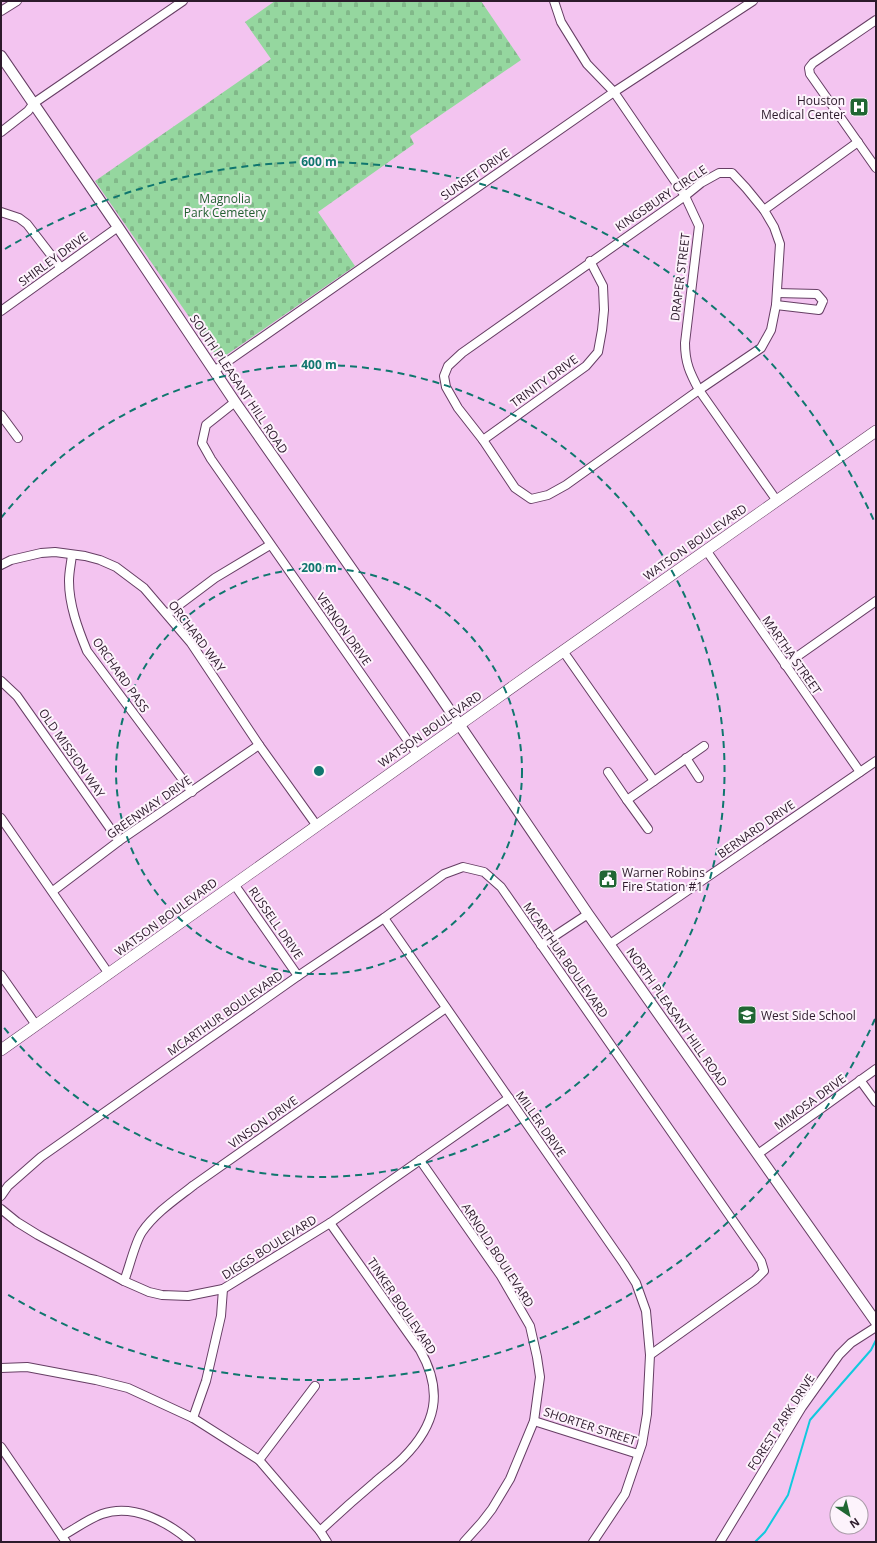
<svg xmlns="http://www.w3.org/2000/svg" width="877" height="1543" font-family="'Open Sans',sans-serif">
<defs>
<pattern id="cemetery-stones" width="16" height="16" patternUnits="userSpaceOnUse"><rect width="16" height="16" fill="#95d79f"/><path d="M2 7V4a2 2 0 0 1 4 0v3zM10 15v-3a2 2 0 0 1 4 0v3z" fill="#81b889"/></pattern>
</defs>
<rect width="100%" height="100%" fill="#f3c4f0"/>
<polygon fill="url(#cemetery-stones)" points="275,1 481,1 521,60 410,136 414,144 318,212 355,266 219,360 95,181 271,59 245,22"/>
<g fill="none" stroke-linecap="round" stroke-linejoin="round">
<polyline stroke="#12c9de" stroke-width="2" points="755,1542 765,1532 788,1495 810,1420 871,1350 876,1340"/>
<defs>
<g id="minor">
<path d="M 554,1 L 561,22 L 587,64 L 614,92 L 685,196 L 699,226 L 685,343 C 685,363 690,373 699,390 L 777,501"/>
<polyline points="1,11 17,1"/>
<polyline points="876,20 813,63 809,68 810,74 876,168"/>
<polyline points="1,132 28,111 34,103 183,1"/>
<polygon points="719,173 732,173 746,188 764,210 774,227 780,244 776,305 771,330 761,348 699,390 566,485 548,495 531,499 515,488 483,440 458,408 446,387 444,376 448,366 462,353 685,196 701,183"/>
<polyline points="764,210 858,142"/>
<polyline points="1,212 19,218 27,224 61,268"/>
<polyline points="776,305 819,310 823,301 817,294 777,293"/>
<polyline points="1,311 118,227"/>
<polyline points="214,371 614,92 753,1"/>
<polyline points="235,402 206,425 202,443 211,459 417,754"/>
<polyline points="1,415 18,438"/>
<polyline points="483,440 586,366 598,352 602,330 604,310 603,286 590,261"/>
<polyline points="706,550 860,772"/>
<path d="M 72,555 C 71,564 69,572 69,581 C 69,605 78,629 87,651 L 192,792"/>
<polyline points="1,565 11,560 41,553 55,552 85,556 100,560 116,567 144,588 191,643 259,745 317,826"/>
<polyline points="167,614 215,578 270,545"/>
<polyline points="563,651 654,781 704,746"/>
<polyline points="785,665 876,601"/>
<polyline points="1,681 17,696 119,841"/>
<polyline points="686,758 699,778"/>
<polyline points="608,772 627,800"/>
<polyline points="1,818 109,974"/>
<polyline points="648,829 627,800 654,781"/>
<polyline points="234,884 298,976"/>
<polyline points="53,891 119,841 259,745"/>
<polyline points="384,918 624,1264 636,1283 646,1311 650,1355"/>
<polyline points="610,944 876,761"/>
<polyline points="541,945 588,914"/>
<polyline points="1,975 36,1025"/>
<polyline points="860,1080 876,1102"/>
<polyline points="758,1154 876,1069"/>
<polyline points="420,1160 501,1276 530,1326 537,1357 540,1377 534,1421 510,1479 492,1509 482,1522 464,1542"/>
<polyline points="1,1196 8,1186 41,1157 298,976 384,918 444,874 463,867 484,872 501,887 761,1261 764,1271 755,1280 650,1355 647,1414 642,1444 625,1494 593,1542"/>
<polyline points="1,1209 17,1222 38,1235 124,1281 149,1292 162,1295 188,1296 223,1289 330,1223 509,1098"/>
<path d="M 124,1281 C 129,1269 135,1242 142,1232 C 155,1213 176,1199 194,1185 L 446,1008"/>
<polyline points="1,1368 27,1367 96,1380 128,1388 193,1418 259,1460 320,1531 327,1542"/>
<polyline points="193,1418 206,1381 221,1316 223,1289"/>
<polyline points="534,1421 638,1454"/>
<polyline points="1,1447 66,1542"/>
<polyline points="259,1460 315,1386"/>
<path d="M 320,1531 C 338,1514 356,1498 375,1482 C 384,1474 394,1467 403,1458 C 436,1425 444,1392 420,1350 L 330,1223"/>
<path d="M 62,1536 C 75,1529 88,1519 102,1514 C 133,1503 168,1522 191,1542"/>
<polyline points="720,1542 802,1407 839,1355 851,1343 876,1327"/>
</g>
<polyline id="tertiary" points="1,56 118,227 235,402 425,674 588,914 876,1322"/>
<polyline id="secondary" points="1,1050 549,661 876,431"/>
</defs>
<use href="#minor" stroke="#663e64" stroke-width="10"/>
<use href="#tertiary" stroke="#663e64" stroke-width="12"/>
<use href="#secondary" stroke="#663e64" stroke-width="12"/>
<use href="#minor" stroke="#fff" stroke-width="8"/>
<use href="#tertiary" stroke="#fff" stroke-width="10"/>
<use href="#secondary" stroke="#fff" stroke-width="11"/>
</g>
<g fill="none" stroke="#0f766e" stroke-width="2" stroke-dasharray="7 5">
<circle cx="319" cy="771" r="203"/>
<path d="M1 518A406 406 0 1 1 1 1024"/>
<path d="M875 1019A609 609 0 0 1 5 1293M5 249A609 609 0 0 1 875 523"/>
</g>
<defs>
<symbol id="hospital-square" viewBox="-11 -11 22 22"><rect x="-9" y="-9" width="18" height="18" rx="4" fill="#206633" stroke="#fdf3fc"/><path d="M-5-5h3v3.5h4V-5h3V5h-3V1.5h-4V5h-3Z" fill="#fff"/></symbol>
<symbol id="civic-square" viewBox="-11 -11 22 22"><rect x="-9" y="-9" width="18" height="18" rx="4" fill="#206633" stroke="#fdf3fc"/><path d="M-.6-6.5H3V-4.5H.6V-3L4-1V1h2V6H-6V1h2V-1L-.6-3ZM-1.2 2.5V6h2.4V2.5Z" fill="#fff"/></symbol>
<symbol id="school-square" viewBox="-11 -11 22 22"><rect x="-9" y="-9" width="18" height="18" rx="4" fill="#206633" stroke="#fdf3fc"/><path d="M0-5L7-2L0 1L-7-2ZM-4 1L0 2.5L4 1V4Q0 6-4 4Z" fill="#fff"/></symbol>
</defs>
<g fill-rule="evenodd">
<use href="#hospital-square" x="848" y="96" width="22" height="22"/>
<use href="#civic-square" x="597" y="868" width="22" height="22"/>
<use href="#school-square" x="736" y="1004" width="22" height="22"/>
</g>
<g text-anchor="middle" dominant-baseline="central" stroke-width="4" stroke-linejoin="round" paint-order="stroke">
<g font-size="12" fill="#2c1a2b" stroke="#fdf3fc" text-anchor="start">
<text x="845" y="100" text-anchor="end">Houston<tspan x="845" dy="14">Medical Center</tspan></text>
<text x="622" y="872">Warner Robins<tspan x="622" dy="14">Fire Station #1</tspan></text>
<text x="761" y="1015">West Side School</text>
</g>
<g font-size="12" fill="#2c1a2b" stroke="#fdf3fc">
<text transform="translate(475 174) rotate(-35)">SUNSET DRIVE</text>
<text transform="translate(661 198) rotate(-34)">KINGSBURY CIRCLE</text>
<text transform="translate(53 259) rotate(-36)">SHIRLEY DRIVE</text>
<text transform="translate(680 277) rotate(-83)">DRAPER STREET</text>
<text transform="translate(544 381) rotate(-36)">TRINITY DRIVE</text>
<text transform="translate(239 384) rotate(56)">SOUTH PLEASANT HILL ROAD</text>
<text transform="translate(695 542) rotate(-35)">WATSON BOULEVARD</text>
<text transform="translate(344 629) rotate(55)">VERNON DRIVE</text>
<text transform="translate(197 636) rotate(53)">ORCHARD WAY</text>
<text transform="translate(792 655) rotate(55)">MARTHA STREET</text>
<text transform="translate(121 675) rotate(55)">ORCHARD PASS</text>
<text transform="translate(430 729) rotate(-35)">WATSON BOULEVARD</text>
<text transform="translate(72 753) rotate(55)">OLD MISSION WAY</text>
<text transform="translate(149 807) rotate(-35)">GREENWAY DRIVE</text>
<text transform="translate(756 829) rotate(-35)">BERNARD DRIVE</text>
<text transform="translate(166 917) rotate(-36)">WATSON BOULEVARD</text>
<text transform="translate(276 923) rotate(55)">RUSSELL DRIVE</text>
<text transform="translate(566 960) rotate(55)">MCARTHUR BOULEVARD</text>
<text transform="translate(225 1013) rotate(-35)">MCARTHUR BOULEVARD</text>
<text transform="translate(677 1017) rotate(55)">NORTH PLEASANT HILL ROAD</text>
<text transform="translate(810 1102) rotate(-36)">MIMOSA DRIVE</text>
<text transform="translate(263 1122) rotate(-35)">VINSON DRIVE</text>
<text transform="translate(541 1124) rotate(55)">MILLER DRIVE</text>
<text transform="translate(269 1247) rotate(-32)">DIGGS BOULEVARD</text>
<text transform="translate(498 1255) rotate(57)">ARNOLD BOULEVARD</text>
<text transform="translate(402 1306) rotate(56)">TINKER BOULEVARD</text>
<text transform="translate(781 1422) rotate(-57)">FOREST PARK DRIVE</text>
<text transform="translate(590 1426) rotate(18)">SHORTER STREET</text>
</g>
<g font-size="12" fill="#246032" stroke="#fdf3fc">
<text x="225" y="198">Magnolia<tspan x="225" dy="14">Park Cemetery</tspan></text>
</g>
</g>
<circle cx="319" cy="771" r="6" fill="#0f766e" stroke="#fdf3fc" stroke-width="2"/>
<g font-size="12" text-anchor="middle" font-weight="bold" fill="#0f766e" stroke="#fdf3fc" stroke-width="4" stroke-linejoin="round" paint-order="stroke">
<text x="319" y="166">600 m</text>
<text x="319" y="369">400 m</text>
<text x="319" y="572">200 m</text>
</g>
<rect width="877" height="1543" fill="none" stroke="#2c1a2b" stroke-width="4"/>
<g transform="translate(849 1515) rotate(145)"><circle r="19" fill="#fdf3fc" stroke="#a99ca8"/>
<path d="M0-3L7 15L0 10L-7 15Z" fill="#206633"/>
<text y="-6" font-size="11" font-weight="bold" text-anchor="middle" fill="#2c1a2b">N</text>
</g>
</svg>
